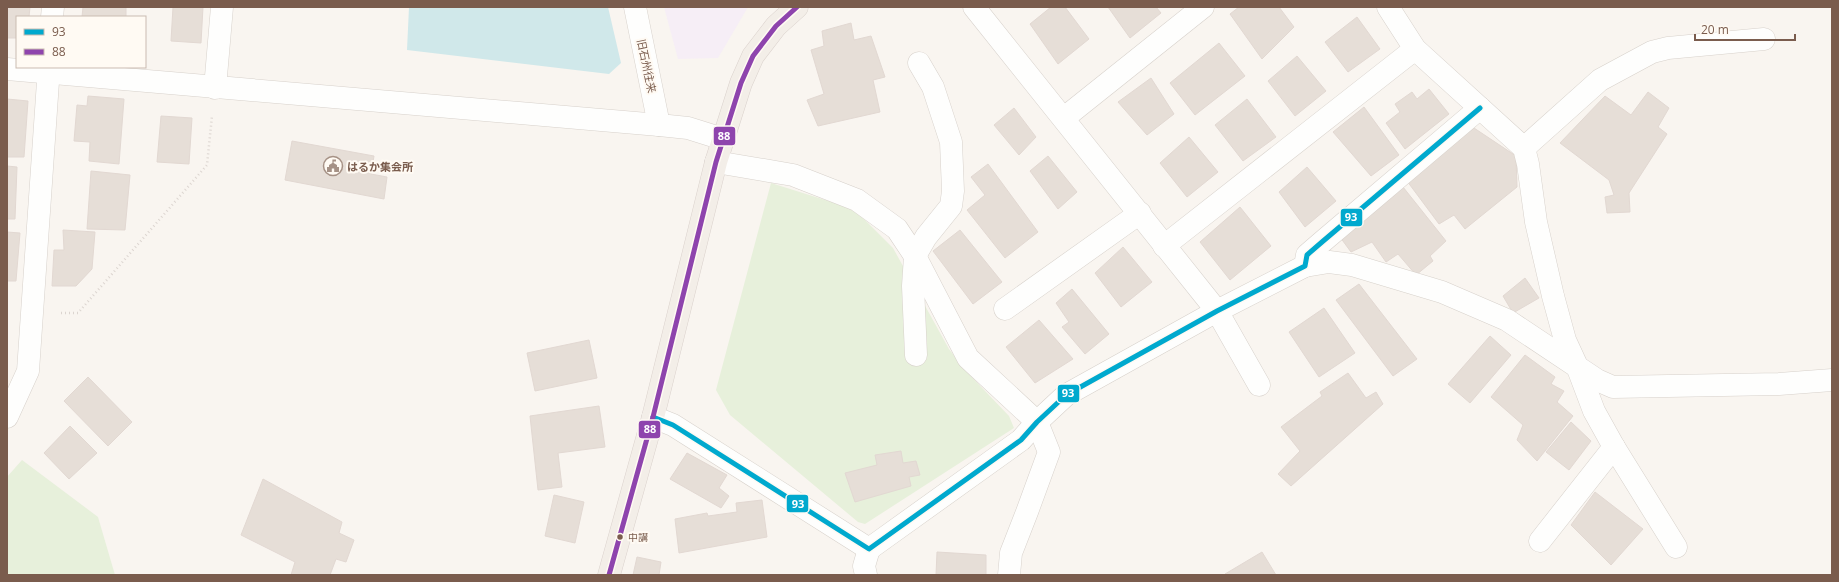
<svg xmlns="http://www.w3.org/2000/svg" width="1839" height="582" font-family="'Open Sans','Noto Sans JP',sans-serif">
<rect width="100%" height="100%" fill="#f9f5f0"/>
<polygon fill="#f6eef6" points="664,7 748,7 718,58 678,59"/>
<g fill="#e7f0db">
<polygon points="771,183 854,209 893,248 949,349 966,371 1009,416 1014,428 865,524 858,522 730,415 716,390"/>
<polygon points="22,460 98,517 115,575 7,575 7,477"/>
</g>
<polygon fill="#d0e8ea" points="409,7 608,7 621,63 609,74 407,50"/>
<g fill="#e6ded7" stroke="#e2d8d2">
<polygon points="7,7 30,7 29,17 17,17 17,38 7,38"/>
<polygon points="83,7 126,7 126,17 82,17"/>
<polygon points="173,7 203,7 201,43 171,41"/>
<polygon points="1051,7 1065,7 1089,39 1058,64 1030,24"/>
<polygon points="1108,7 1156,7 1161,13 1130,38"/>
<polygon points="1239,7 1279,7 1294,27 1262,59 1230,14"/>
<polygon points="1357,17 1380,49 1348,72 1325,42"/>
<polygon points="851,23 854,40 871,36 885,77 873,80 880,112 818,126 807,100 824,94 811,50 824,46 822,31"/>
<polygon points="1219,43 1245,76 1195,115 1170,83"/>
<polygon points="1297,56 1326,91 1295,116 1268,81"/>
<polygon points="1151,78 1174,114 1147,135 1118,102"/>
<polygon points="1429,89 1449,114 1405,149 1386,123 1400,112 1395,104 1412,92 1417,99"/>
<polygon points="1648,92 1669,108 1658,127 1667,134 1629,193 1630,212 1607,213 1605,197 1614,195 1609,180 1560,143 1605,96 1631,115"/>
<polygon points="88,96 124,99 119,164 89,161 90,142 74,141 77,105 87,106"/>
<polygon points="7,99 28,101 24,157 7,157"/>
<polygon points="1247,99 1276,137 1243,161 1215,125"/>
<polygon points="1364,107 1399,155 1371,176 1333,132"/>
<polygon points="1014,108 1036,137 1019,155 994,125"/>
<polygon points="161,116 192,118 189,164 157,162"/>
<polygon points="1474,128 1516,156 1517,187 1465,229 1454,215 1439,224 1407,181"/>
<polygon points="1189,137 1218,172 1187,197 1160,163"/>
<polygon points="292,141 374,156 371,174 387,177 384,199 285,180"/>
<polygon points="1048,156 1077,192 1058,209 1030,171"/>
<polygon points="988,164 1038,232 1005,258 967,210 985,195 971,177"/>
<polygon points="7,166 17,167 15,219 7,219"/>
<polygon points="1307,167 1336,201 1305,227 1279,192"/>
<polygon points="91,171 130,175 125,230 87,229"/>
<polygon points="1403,187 1446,241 1430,256 1433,261 1416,275 1398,254 1386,262 1372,242 1351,252 1340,237"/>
<polygon points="1240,207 1271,246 1230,280 1200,242"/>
<polygon points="63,230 95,232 92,269 76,286 52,286 54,250 64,250"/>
<polygon points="960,230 1002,282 973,304 933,251"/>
<polygon points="7,232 20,233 16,281 7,281"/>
<polygon points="1123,247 1152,282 1121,307 1095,273"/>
<polygon points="1525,278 1539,298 1513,313 1503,296"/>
<polygon points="1359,284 1417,359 1393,376 1336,300"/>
<polygon points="1072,289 1109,334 1085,354 1062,327 1069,322 1056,303"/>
<polygon points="1324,308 1355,353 1319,377 1289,332"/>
<polygon points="1039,320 1073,359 1035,383 1006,347"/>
<polygon points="1490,336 1511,355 1470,403 1448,384"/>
<polygon points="589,340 597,378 535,391 527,353"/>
<polygon points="1525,355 1555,377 1551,384 1564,391 1557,402 1573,416 1537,461 1517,440 1523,425 1491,397"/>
<polygon points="1348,373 1366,398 1376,392 1383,404 1291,486 1278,474 1300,451 1281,427 1322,396 1320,392"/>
<polygon points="88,377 132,422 108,446 64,401"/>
<polygon points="599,406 605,447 558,453 562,487 538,490 530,416"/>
<polygon points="1571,422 1591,441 1569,470 1546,452"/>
<polygon points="70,426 97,453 69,479 44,453"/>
<polygon points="901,451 903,463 916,461 920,475 909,477 911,486 855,502 845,473 877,465 875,455"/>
<polygon points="687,453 727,475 719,488 729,496 721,508 670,479"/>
<polygon points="263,479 342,522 339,533 354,540 346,562 336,559 330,575 291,575 295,562 241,535"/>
<polygon points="1595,492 1643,529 1611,565 1571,525"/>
<polygon points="554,495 584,502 575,543 545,536"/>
<polygon points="762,500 767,537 679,553 675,519 707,513 708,516 737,512 736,503"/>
<polygon points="937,552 986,555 986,575 936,575"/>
<polygon points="1262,552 1276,575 1225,575 1225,574"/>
<polygon points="637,557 661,562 659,575 633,575"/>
</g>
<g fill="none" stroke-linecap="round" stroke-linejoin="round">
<defs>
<g id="minor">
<polyline points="635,7 659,125"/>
<polyline points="974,7 1217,311 1259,385"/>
<polyline points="1388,7 1415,49 1524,148 1528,164 1536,222 1553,296 1565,340 1577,366 1594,411 1614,447 1676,547"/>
<polyline points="52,17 53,7"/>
<polyline points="7,69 659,125 688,128 723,139"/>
<polyline points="215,88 222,7"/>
<polyline points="1064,118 1203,7"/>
<polyline points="1524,148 1600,80 1652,52 1668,48 1764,39"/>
<polyline points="716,162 793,175 857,200 897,229 915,256 968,358 1037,422 1049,452 1027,512 1011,553 1009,575"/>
<polyline points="1164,246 1415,49"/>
<polyline points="1305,266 1329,262 1352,265 1442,292 1507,320 1597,380 1613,387 1779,384 1832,380"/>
<polyline points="1005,309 1140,213"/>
<polyline points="916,355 913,286 915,256 926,237 951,206 953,191 951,142 933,87 919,63"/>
<polyline points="7,417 28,371 49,67"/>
<polyline points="653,417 673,425 869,549 1021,440 1037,422 1066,395 1217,311 1305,266 1307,255 1322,242 1480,108"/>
<polyline points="1540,541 1614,447"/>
<polyline points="866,575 864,566 869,549"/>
</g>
<polyline id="major" points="609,575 653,417 716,162 741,83 753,56 776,26 797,7"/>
</defs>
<use href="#minor" stroke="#d7d1cb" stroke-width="23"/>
<use href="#major" stroke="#dad1cc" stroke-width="23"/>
<polyline stroke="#dcd5d0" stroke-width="2.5" stroke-dasharray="1 3" stroke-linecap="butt" points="61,313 78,313 207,165 212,116"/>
<use href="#minor" stroke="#fefefd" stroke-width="22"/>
<use href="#major" stroke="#f3eee8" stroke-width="22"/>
<defs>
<polyline id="bus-1" points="653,417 673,425 869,549 1021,440 1037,422 1066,395 1217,311 1305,266 1307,255 1322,242 1480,108"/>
<polyline id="bus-2" points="609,575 653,417 716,162 741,83 753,56 776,26 797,7"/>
</defs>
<use href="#bus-1" stroke="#fffaf3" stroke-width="8"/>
<use href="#bus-2" stroke="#fffaf3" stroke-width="8"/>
<use href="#bus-1" stroke="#00a9ce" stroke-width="5"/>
<use href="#bus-2" stroke="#8e44ad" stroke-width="5"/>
</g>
<defs>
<symbol id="civic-ring" viewBox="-11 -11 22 22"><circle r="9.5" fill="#fffaf3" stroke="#a69286" stroke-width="1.5"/><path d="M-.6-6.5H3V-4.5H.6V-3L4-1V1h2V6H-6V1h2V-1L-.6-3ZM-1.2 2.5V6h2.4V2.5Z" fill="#a69286"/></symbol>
</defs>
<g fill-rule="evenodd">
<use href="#civic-ring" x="322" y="155" width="22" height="22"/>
</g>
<circle fill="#7a5c4d" stroke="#fffaf3" stroke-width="1.5" cx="620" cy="537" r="3.5"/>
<g text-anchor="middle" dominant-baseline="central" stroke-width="4" stroke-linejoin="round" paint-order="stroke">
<g font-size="10" fill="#7a5c4d" stroke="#fffaf3" text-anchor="start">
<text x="628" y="537">中講</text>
</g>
<g font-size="11" fill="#7a5c4d" stroke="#fffaf3">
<text transform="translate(647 66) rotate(78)">旧石州往来</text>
</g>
<g font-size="11" font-weight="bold" fill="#7a5c4d" stroke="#fffaf3" text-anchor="start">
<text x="347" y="166">はるか集会所</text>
</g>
</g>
<g stroke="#fffaf3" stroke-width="1.5">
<rect x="713" y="126" width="23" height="20" rx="4" fill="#8e44ad"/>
<rect x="1340" y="208" width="23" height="19" rx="4" fill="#00a9ce"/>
<rect x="1057" y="384" width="23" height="19" rx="4" fill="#00a9ce"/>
<rect x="638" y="420" width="23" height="19" rx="4" fill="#8e44ad"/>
<rect x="786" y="494" width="23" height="19" rx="4" fill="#00a9ce"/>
</g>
<g font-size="11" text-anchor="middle" font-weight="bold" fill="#fff">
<text x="724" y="140">88</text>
<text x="1351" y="221">93</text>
<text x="1068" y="397">93</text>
<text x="650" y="433">88</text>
<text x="798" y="508">93</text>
</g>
<rect width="1839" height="582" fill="none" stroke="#7a5c4d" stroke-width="16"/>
<rect x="16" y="16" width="130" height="52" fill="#fffaf3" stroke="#cabbb1"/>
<rect x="24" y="29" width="20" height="6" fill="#00a9ce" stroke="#cabbb1"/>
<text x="52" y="36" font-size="12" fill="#7a5c4d">93</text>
<rect x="24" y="49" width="20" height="6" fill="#8e44ad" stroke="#cabbb1"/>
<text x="52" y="56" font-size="12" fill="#7a5c4d">88</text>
<path d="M1695 34v6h100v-6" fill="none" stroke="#7a5c4d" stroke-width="2"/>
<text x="1701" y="34" font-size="12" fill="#7a5c4d" stroke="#fffaf3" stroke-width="3" paint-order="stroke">20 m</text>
</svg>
